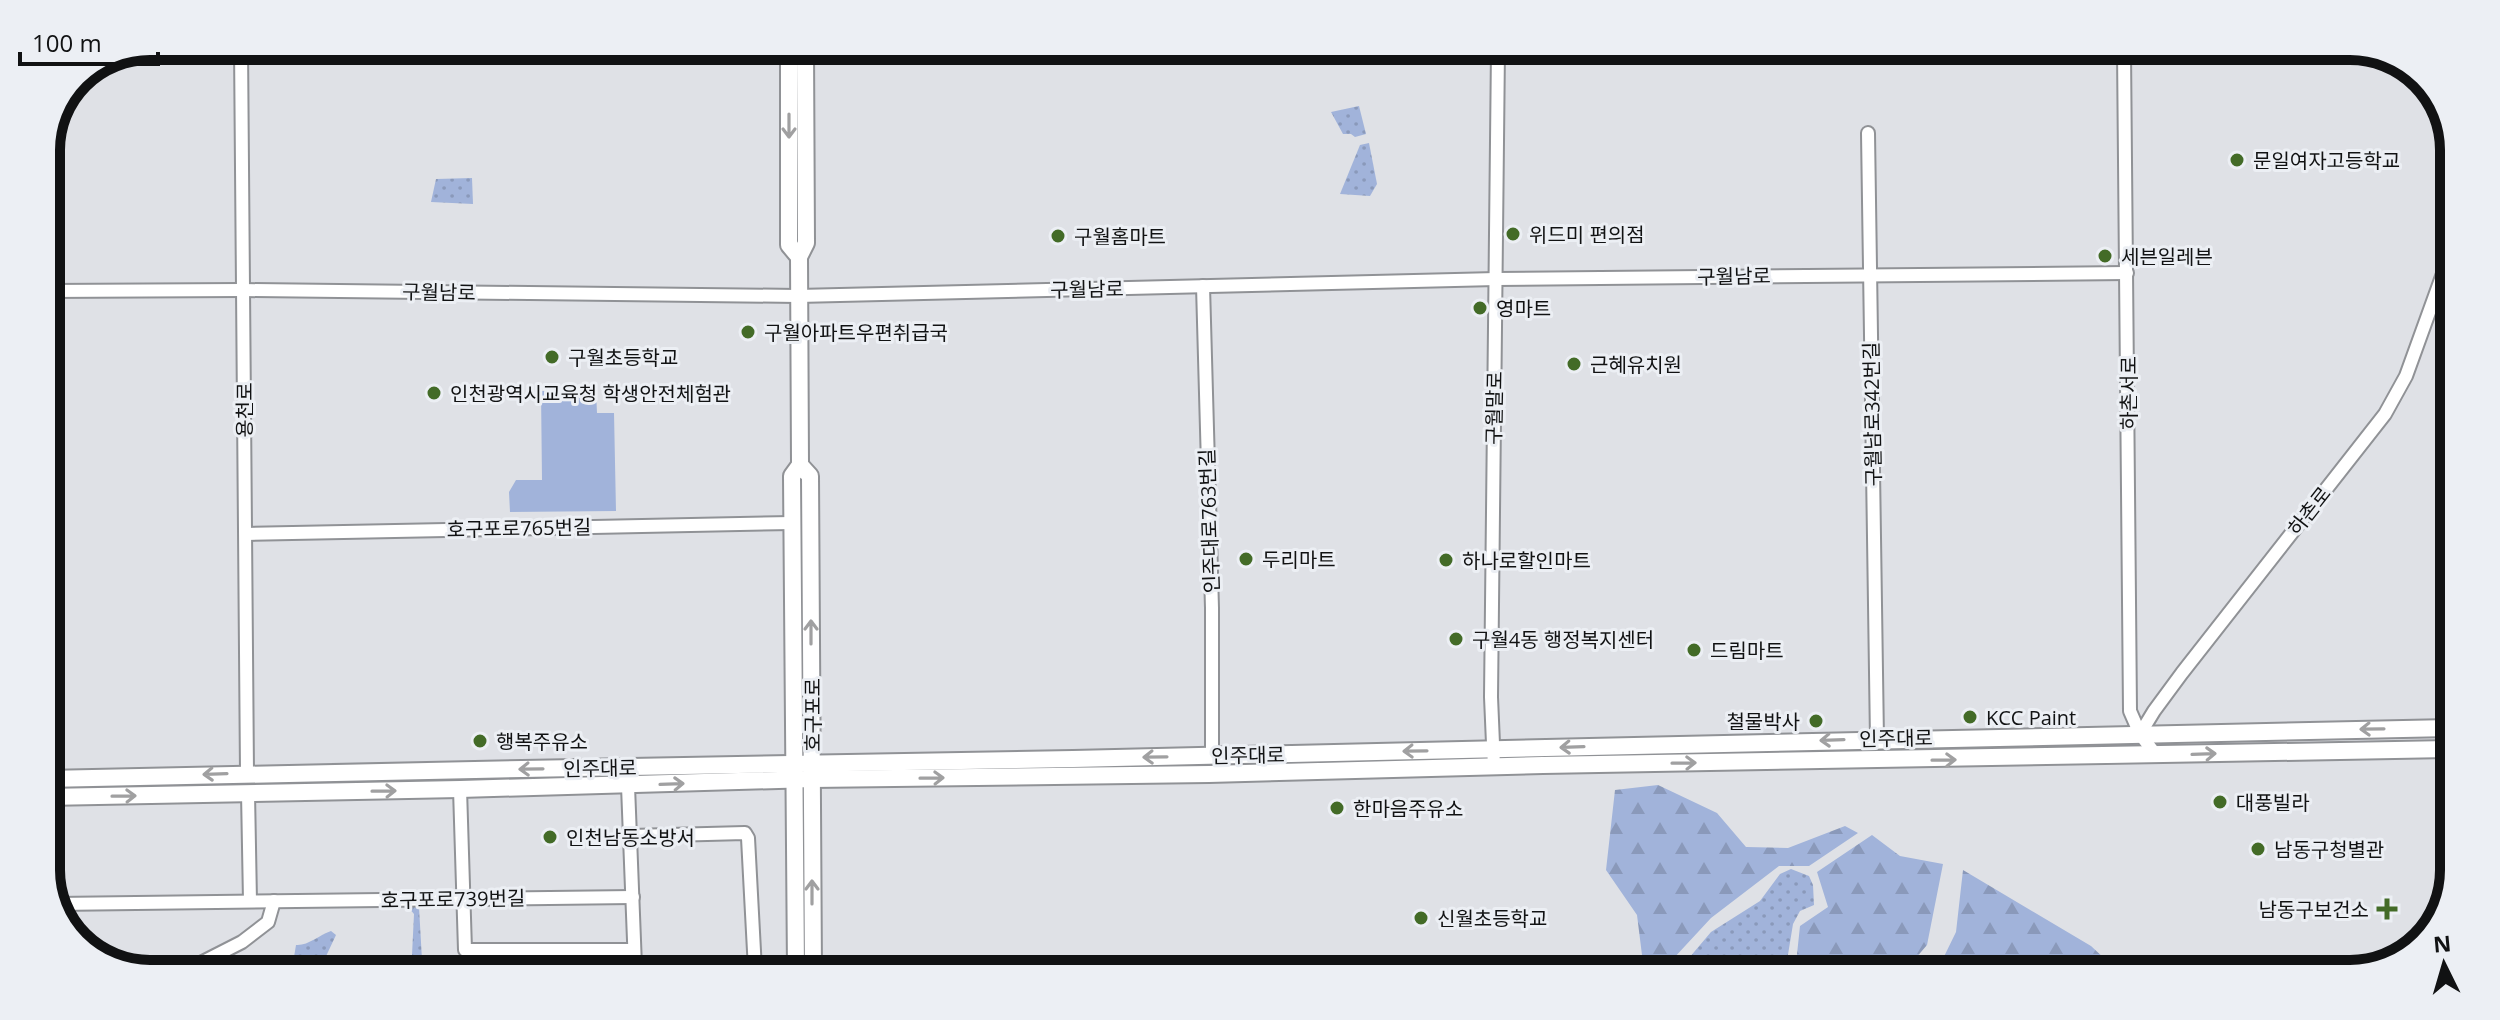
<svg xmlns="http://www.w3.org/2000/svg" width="2500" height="1020" font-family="'Open Sans','Noto Sans KR',sans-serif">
<defs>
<pattern id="forest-firs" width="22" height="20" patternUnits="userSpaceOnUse" patternTransform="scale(2)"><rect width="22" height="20" fill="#a1b3da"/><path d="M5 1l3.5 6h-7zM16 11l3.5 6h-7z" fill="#8a99ba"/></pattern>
<pattern id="park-dots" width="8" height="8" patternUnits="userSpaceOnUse" patternTransform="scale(2)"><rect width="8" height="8" fill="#a1b3da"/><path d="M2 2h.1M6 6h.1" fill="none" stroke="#8a99ba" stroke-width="1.8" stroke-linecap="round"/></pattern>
</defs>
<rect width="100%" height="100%" fill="#dfe1e6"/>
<polygon fill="#a1b3da" points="541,391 596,391 597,413 614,413 616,511 510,512 509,492 516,480 542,480"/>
<g fill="url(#forest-firs)">
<polygon points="1658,785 1717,813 1746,847 1788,848 1845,826 1858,833 1809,866 1779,866 1711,918 1673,959 1644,971 1637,915 1606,870 1615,790"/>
<polygon points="1872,835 1900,856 1943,864 1927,945 1903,973 1795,973 1800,926 1828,907 1817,872"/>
<polygon points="1963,870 2091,946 2120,973 1936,973 1956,932"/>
</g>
<g fill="url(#park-dots)">
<polygon points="1359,106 1366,134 1355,137 1351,134 1343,134 1331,112"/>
<polygon points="1369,143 1377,184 1370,196 1340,194 1360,145"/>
<polygon points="472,178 473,204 431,202 436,179"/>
<polygon points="1791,869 1809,876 1813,885 1814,905 1800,911 1793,924 1785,973 1671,972 1689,958 1711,932 1760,901 1780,874"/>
<polygon points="408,907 419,907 422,960 602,956 624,970 408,969 412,955 414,914"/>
<path d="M 331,931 L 336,935 L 320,969 L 289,968 L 288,961 L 294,957 L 296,945 C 308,946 319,935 331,931 Z"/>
</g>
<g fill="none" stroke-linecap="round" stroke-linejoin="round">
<defs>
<g id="minor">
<polyline points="241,46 247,773"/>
<polyline points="2124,51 2130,711 2140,734"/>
<polyline points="1868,133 1877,739"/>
<polyline points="1203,286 1212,608 1212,756"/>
<polyline points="46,291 243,290 798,296 1496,279 2127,273"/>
<polyline points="246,534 792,523"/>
<polyline points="2156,755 2140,734 2154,711 2182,673 2385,414 2406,376 2453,246"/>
<polyline points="1494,767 1491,697 1498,49"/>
<polyline points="628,786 635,966 638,970"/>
<polyline points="460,789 465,950 634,950"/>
<polyline points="248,793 250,901"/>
<polyline points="631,836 745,833 748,838 755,970"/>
<polyline points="56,904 633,897"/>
<polyline points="189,969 242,942 268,922 274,901"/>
</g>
<g id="major">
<polyline points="789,48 789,245 799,257"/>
<polyline points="800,465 810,476 813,970"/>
<path d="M 46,779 C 388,770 731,766 1073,759 C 1532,749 1991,736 2450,728"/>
<polyline points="46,797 460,789 812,779 1209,774 1543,765 2449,749"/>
<polyline points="796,970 792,476 800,465 799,257 806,243 805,48"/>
</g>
</defs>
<use href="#minor" stroke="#909296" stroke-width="16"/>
<use href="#major" stroke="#909296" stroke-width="20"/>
<use href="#minor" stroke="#fff" stroke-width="12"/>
<use href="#major" stroke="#fff" stroke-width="16"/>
</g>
<defs><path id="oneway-shaft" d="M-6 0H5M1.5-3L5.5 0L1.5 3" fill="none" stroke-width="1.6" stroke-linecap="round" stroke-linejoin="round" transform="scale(2)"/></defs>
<g stroke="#a0a0a1">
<use href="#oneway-shaft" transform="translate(789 126) rotate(90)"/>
<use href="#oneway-shaft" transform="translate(811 632) rotate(-90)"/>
<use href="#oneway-shaft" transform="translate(2372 729) rotate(179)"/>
<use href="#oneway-shaft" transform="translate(1832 740) rotate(178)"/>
<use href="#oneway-shaft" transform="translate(1572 747) rotate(178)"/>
<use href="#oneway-shaft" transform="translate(1415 751) rotate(179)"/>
<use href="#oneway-shaft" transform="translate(2204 754) rotate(-2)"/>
<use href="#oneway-shaft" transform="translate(1155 757) rotate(179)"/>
<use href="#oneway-shaft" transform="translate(1944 760) rotate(-1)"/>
<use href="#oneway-shaft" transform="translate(1684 763) rotate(-1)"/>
<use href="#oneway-shaft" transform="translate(531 769) rotate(179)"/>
<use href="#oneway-shaft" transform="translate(215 774) rotate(178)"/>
<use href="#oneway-shaft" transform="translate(932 778) rotate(-1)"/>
<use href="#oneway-shaft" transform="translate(672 784) rotate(-2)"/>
<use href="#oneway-shaft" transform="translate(384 791) rotate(-1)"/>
<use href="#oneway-shaft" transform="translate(124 796) rotate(-1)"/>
<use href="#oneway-shaft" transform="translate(812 892) rotate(-90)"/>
</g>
<g fill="#436b27" stroke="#eceff4" stroke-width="3">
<circle cx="2237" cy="160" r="8"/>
<circle cx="1513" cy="234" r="8"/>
<circle cx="1058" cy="236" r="8"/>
<circle cx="2105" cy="256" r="8"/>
<circle cx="1480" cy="308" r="8"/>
<circle cx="748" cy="332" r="8"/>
<circle cx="552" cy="357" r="8"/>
<circle cx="1574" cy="364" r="8"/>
<circle cx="434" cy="393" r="8"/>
<circle cx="1246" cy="559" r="8"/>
<circle cx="1446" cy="560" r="8"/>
<circle cx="1456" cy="639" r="8"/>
<circle cx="1694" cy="650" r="8"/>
<circle cx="1970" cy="717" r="8"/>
<circle cx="1816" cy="721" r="8"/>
<circle cx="480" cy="741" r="8"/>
<circle cx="2220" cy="802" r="8"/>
<circle cx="1337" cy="808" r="8"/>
<circle cx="550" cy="837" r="8"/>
<circle cx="2258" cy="849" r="8"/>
<path d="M2383 897h8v8h8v8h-8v8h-8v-8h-8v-8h8z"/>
<circle cx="1421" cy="918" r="8"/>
</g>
<g text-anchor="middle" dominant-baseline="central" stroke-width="6" stroke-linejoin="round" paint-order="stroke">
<g font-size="20" fill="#111213" stroke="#eceff4" text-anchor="start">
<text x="2253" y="160">문일여자고등학교</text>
<text x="1529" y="234">위드미 편의점</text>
<text x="1074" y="236">구월홈마트</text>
<text x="2121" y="256">세븐일레븐</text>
<text x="1496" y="308">영마트</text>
<text x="764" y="332">구월아파트우편취급국</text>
<text x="568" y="357">구월초등학교</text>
<text x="1590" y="364">근혜유치원</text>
<text x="450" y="393">인천광역시교육청 학생안전체험관</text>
<text x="1262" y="559">두리마트</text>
<text x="1462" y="560">하나로할인마트</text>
<text x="1472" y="639">구월4동 행정복지센터</text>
<text x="1710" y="650">드림마트</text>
<text x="1986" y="717">KCC Paint</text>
<text x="1800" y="721" text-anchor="end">철물박사</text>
<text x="496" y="741">행복주유소</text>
<text x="2236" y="802">대풍빌라</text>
<text x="1353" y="808">한마음주유소</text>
<text x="566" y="837">인천남동소방서</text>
<text x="2274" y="849">남동구청별관</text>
<text x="2369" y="909" text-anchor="end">남동구보건소</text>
<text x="1437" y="918">신월초등학교</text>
</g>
<g font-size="20" fill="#111213" stroke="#eceff4">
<text transform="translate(1734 276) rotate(-1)">구월남로</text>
<text transform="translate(1087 289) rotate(-1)">구월남로</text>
<text transform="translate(439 292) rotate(1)">구월남로</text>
<text transform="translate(2128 393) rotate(-90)">하촌서로</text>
<text transform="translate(1494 408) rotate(-89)">구월말로</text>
<text transform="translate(244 410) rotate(-90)">용천로</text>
<text transform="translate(1872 414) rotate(-91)">구월남로342번길</text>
<text transform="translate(2309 511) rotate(-52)">하촌로</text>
<text transform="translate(1209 521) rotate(-92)">인주대로763번길</text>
<text transform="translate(519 528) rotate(-1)">호구포로765번길</text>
<text transform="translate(812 715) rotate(-90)">호구포로</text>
<text transform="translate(1896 738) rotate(-1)">인주대로</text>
<text transform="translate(1248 755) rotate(-1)">인주대로</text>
<text transform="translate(600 768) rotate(-1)">인주대로</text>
<text transform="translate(453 899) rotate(-1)">호구포로739번길</text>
</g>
</g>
<path d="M0 0H2500V1020H0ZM150 60H2350A90 90 0 0 1 2440 150V870A90 90 0 0 1 2350 960H150A90 90 0 0 1 60 870V150A90 90 0 0 1 150 60Z" fill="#eceff4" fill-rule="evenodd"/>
<path fill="none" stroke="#111213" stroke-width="10" d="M150 60H2350A90 90 0 0 1 2440 150V870A90 90 0 0 1 2350 960H150A90 90 0 0 1 60 870V150A90 90 0 0 1 150 60Z"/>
<g transform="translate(2444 964) rotate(355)" stroke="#eceff4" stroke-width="6" paint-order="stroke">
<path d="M0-6L14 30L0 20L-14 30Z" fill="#111213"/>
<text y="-12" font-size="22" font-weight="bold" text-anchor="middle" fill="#111213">N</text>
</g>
<path d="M20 52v12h138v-12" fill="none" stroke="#111213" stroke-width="4"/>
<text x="32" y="52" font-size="24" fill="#111213" stroke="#eceff4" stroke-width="6" paint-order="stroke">100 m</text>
</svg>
